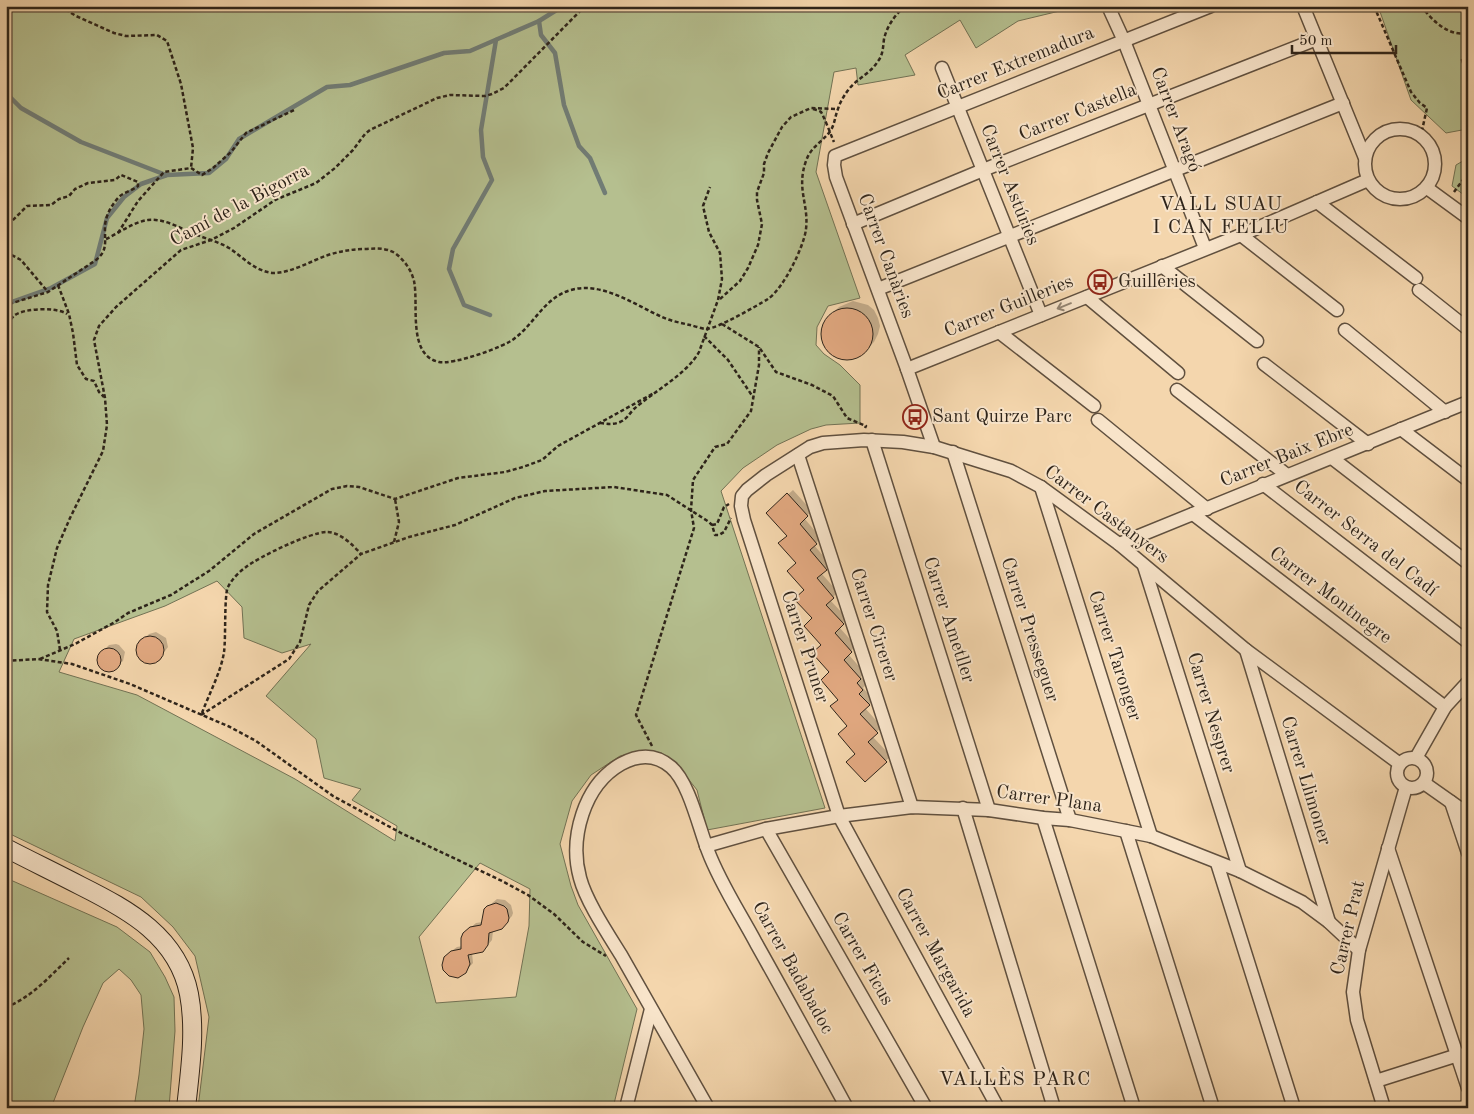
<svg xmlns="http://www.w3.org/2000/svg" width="1474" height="1114" font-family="'Old Standard TT',serif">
<rect width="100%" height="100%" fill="#f4d6ad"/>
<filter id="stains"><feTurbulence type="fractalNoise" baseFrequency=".004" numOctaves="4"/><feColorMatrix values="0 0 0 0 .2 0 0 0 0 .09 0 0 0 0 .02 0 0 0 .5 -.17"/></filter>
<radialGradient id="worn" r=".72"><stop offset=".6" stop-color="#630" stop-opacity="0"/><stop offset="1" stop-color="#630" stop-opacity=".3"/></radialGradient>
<g fill="#b5bf8f" stroke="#727254" fill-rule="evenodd">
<path d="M 6,6 L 1068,6 L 1068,9 L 1018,21 L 976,48 L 960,20 L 905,55 L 915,75 L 858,85 L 856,68 L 834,72 L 816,172 L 860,298 L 828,306 L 817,327 L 816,345 L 824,354 L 840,365 L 860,385 L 860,423 L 826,425 L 811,429 L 777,445 L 743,468 L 721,491 L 825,808 L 707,830 L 697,790 L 682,771 L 662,753 L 641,751 L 620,756 L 591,775 L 572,801 L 560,844 L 571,886 L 578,905 L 637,1009 L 613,1108 L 198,1108 L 209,1017 L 195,956 L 173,927 L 141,897 L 6,832 ZM 217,581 L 242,607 L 244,638 L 282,653 L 311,644 L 266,696 L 316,739 L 324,778 L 361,789 L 352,800 L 397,826 L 395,841 L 295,779 L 137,695 L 59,672 L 74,639 L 165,606 ZM 480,863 L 530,889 L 529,926 L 516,997 L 436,1003 L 419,937 Z"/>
<polygon points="1378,6 1468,6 1468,134 1462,130 1446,133 1411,100"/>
<polygon points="1468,158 1468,198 1452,186 1456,165"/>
<polygon points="6,878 117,927 150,952 165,977 174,997 175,1031 169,1108 134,1108 139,1075 144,1029 141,995 131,980 119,969 103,983 83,1027 51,1108 6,1108"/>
</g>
<g fill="#0003">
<polygon points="853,301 868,305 874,310 878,318 880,326 878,334 874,342 866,350 860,355 852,358 844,359 836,356 829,351 824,344 822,336 823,329 831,315 839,307"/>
<polygon points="793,490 812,511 804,518 821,538 814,545 830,564 821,573 838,592 830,600 847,618 839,627 856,646 848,654 865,673 861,677 867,684 863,688 874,700 865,708 882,727 872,736 891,756 865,780 788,535 768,513"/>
<polygon points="156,632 166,638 168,647 159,659 151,662 143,660 137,654 141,642 149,634"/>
<polygon points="116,644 119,645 125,652 123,661 112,670 105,670 98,663 99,655 109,645"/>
<polygon points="497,899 505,900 511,905 513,913 512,916 501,928 493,931 492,940 487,946 472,953 473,963 462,975 450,952 457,947 463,946 469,929 476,923 483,922 485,909"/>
</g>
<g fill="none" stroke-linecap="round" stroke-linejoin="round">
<g stroke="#717c75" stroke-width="4.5">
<polyline points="539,21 541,35 555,53 564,105 579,146 590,158 605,193"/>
<polyline points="6,93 21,108 81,142 166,175"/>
<polyline points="6,304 51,288 95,264 107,218 124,197 141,184 167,175 209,173 226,159 239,139 327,87 350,85 444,53 470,51 539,21 563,6"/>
<polyline points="490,315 464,305 449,269 453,249 492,180 483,157 481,130 496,40"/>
</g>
</g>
<g fill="#e1a880" stroke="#2e241a">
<circle cx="847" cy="334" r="26"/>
<polygon points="787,493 808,516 800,524 817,544 810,550 827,570 817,578 834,598 826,605 844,624 835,633 852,652 844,660 861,679 857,683 863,690 859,694 870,705 860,714 878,733 868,742 887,762 865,782 846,762 855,754 838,734 847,726 830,706 838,700 821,680 829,672 812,653 821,645 804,626 812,618 794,599 804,590 787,571 796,563 778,543 787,536 766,513"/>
<circle cx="150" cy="650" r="14"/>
<circle cx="109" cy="660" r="12"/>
<polygon points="496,903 504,906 507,909 509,918 508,922 502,929 489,933 488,945 483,952 468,955 470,964 466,973 458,978 449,976 443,970 442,965 444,957 451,951 461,949 461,938 463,933 470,927 481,925 484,909 487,906"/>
</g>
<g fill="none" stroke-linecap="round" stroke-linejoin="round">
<defs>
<g id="street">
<polyline points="1108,6 1124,41 1205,248"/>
<polyline points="1303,6 1365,158"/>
<polyline points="942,68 1041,315"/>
<circle cx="1400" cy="164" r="35"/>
<polyline points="1427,188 1468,218"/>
<polyline points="1317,202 1416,278"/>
<polyline points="853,224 983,170 1317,39"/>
<polyline points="1241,235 1337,310"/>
<polyline points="1162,266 1257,341"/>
<polyline points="878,289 1343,103"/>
<polyline points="1419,290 1468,329"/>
<polyline points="1087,297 1178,373"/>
<polyline points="1345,330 1445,412"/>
<polyline points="999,332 1094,406"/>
<polyline points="1264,364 1368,444"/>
<polyline points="907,369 836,177 834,165 835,156 1211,6"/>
<polyline points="1177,390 1287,475"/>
<polyline points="1098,420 1207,509"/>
<polyline points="1401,429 1468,480"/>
<polyline points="872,440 989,810"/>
<polyline points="934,447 907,369 1241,235 1368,180"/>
<polyline points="953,452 1070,820"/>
<polyline points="798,455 912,807"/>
<polyline points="1332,458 1468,563"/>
<polyline points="1263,484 1468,642"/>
<polyline points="1041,487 1151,836"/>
<polyline points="1193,514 1445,707"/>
<polyline points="1119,544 1468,402"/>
<polyline points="1144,566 1240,871"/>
<polyline points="1246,650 1329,922"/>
<circle cx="1412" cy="773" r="15"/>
<polyline points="1416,758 1445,707 1468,682"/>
<polyline points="1424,783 1468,814"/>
<polyline points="1451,802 1468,853"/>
<polyline points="963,808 1054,1108"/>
<polyline points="1043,818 1134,1108"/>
<polyline points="766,829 926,1108"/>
<polyline points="1126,831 1213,1108"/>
<polyline points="706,846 766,829 839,816 912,807 989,810 1043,818 1070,820 1151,836 1240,871 1302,902 1329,922 1359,950"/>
<polyline points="1388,848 1468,1088"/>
<polyline points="1217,863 1294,1108"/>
<polyline points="1376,1081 1458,1055 1468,1054"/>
<polyline points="626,1108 651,1009"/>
<path d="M 708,1108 C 679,1057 650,1006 621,955 C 608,934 586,901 580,878 C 569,838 584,785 621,764 C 639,754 656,754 671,767 C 689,782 699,828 708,851 C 720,883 740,913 756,943 C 787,998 817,1053 847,1108"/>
<polyline points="998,1108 839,816 744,520 741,506 742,496 747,490 766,475 810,447 823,443 864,440 903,442 934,447 1011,471 1041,487 1119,544 1246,650 1400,764"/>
<polyline points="1384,1108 1357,1020 1353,992 1359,950 1406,787"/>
</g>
<path id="secondary" d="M 6,848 C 31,861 56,873 81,886 C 129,910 178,937 189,994 C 196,1031 190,1071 186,1108"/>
</defs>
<use href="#street" stroke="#60503f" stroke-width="15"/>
<use href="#secondary" stroke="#2e241a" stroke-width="20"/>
<g stroke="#2e241a" stroke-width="2.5" stroke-dasharray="4 2.5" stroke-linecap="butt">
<polyline points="60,6 76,16 114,33 126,36 157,35 167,41 181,84 193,148 191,168"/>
<polyline points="1374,6 1411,92 1420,103 1427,108 1421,135"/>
<path d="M 1421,6 C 1432,20 1448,37 1468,33"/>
<polyline points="1464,34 1466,48 1462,60 1465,69 1468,100"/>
<path d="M 813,109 C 816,110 819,110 821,112 C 823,114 833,140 834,142"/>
<polyline points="1454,192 1468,173"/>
<path d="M 6,231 L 9,224 L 27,206 L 51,205 L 59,199 L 69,196 L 75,189 L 88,183 L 115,180 L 121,175 L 138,182 L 138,186 C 132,191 123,192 118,198 C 110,207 104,219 105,231 C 105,244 107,251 96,260 L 48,292 L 6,305"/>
<polyline points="118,233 138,201 164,172 191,168 202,175 213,168 231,152 246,133 294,110"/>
<path d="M 106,239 C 119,233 133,222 148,220 C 165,218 181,229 197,235 C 207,239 219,242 229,248 C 243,257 254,271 273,273 C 291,273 311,261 328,255 C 341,251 353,249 367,249 C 377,248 386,248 395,253 C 404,260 411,269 414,281 C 419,305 407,355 439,362 C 453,365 505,347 515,338 C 535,323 545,297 571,290 C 602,281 635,305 662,317 C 671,321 681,323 690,325 C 695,326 702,329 706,329 C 717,329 758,305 768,299 C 783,289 804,247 806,229 C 809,204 796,189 806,161 C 811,146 823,142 831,130 C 835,123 835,116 838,109 C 840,102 845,94 849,89 C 858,78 871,73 878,61 C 883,55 883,47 884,39 C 887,26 895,15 905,6"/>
<polyline points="6,252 21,260 48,292"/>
<polyline points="58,285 69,314 73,333 77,365 86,379 94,381 99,392 104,397"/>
<polyline points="720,299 740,281 748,268 758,245 762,224 757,200 757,192 764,173 764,164 768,153 782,127 791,117 811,108 838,109"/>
<path d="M 6,324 C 9,322 12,317 15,315 C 25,308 57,307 67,314"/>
<polyline points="722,324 759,347 776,372 812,385 833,396 847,418 866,426 865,428"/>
<polyline points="704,336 728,360 753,397"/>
<path d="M 600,423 C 607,424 613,425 620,422 C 627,419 629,414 634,409 C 653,392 687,374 699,352 L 718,300 L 722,279 L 720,253 L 709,232 L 703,206 L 710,187"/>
<polyline points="712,525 717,524 724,507 729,504"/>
<polyline points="394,542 399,522 395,499"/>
<polyline points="60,650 57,631 47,612 48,585 57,548 70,518 103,451 107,425 105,398 94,340 99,326 116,307 181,250 211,240 234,228 275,200 316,183 335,168 353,150 365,134 370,130 437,98 450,95 485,96 492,94 504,88 585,6"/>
<polyline points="40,659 75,644 115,622 128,613 171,595 209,571 254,534 332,489 347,486 359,487 395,499 458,478 505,472 523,467 542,460 558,446 654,393"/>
<polyline points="6,661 38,659 72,664 130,684 230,727 256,741 333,796 401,833 502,881 528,895 554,914 583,942 606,956"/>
<path d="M 202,713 C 209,694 221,672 224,652 C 226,639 224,594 228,587 C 232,579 239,572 246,567 C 259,557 310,532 327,532 C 340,532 353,545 361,554"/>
<polyline points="201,715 289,659 300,642 309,605 318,591 361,554 409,537 455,525 515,498 545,491 614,487 667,495 709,522 712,525 715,535 719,535 724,532 731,518"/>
<polyline points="652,746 636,715 694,528 691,510 693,480 715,447 727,444 751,411 759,365 759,347"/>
<path d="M 6,1007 C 31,998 50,976 69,958"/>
</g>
<use href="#street" stroke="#f8e4ca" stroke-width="12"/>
<use href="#secondary" stroke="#f8e4ca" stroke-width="18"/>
</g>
<defs><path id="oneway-shaft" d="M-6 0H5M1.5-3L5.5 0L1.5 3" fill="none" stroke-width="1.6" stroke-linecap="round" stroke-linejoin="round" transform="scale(1.25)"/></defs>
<use stroke="#938472" href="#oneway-shaft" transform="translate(1064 306) rotate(158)"/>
<defs>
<symbol id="bus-ring" viewBox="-11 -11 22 22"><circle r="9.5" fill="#f8e4ca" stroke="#8f2418" stroke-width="1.5"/><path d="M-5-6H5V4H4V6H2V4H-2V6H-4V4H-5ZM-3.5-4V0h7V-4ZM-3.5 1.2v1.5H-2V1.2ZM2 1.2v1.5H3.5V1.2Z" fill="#8f2418"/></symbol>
</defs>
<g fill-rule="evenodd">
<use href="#bus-ring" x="1086" y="268" width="28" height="28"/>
<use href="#bus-ring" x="901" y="403" width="28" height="28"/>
</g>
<g text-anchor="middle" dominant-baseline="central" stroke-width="4" stroke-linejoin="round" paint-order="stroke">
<g font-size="19" fill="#2e241a" stroke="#f8e4ca">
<text transform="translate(1016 64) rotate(-22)">Carrer Extremadura</text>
<text transform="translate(1078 113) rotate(-22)">Carrer Castella</text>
<text transform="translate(1175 120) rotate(69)">Carrer Aragó</text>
<text transform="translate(1009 185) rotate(68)">Carrer Astúries</text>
<text transform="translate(240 206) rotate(-28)">Camí de la Bigorra</text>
<text transform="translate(885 256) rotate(70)">Carrer Canàries</text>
<text transform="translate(1009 307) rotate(-22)">Carrer Guilleries</text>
<text transform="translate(1287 456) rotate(-22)">Carrer Baix Ebre</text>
<text transform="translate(1106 515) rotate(37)">Carrer Castanyers</text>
<text transform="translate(1365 539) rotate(38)">Carrer Serra del Cadí</text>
<text transform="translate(1330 596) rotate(37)">Carrer Montnegre</text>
<text transform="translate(948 620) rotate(72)">Carrer Ametller</text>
<text transform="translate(873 625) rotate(72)">Carrer Cirerer</text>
<text transform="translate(1029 630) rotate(72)">Carrer Presseguer</text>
<text transform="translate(804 647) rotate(72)">Carrer Pruner</text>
<text transform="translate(1114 656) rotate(72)">Carrer Taronger</text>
<text transform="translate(1210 713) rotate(73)">Carrer Nesprer</text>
<text transform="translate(1305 781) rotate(73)">Carrer Llimoner</text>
<text transform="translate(1049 800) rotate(8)">Carrer Plana</text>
<text transform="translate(1349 928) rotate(-77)">Carrer Prat</text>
<text transform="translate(935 953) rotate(61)">Carrer Margarida</text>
<text transform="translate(862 959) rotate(60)">Carrer Ficus</text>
<text transform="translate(792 968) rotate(61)">Carrer Badabadoc</text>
</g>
<g font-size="19" fill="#2e241a" stroke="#f8e4ca" text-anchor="start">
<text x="1118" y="282">Guilleries</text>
<text x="932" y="417">Sant Quirze Parc</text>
</g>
<g font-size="20" letter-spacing="1" fill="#2e241a" stroke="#f8e4ca">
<text x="1221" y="205">VALL SUAU<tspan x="1221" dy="23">I CAN FELIU</tspan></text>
<text x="1015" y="1080">VALLÈS PARC</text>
</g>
</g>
<rect width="1474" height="1114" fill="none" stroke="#f4d6ad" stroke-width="25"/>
<rect x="8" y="8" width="1459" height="1099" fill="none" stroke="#2e241a" stroke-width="2.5"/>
<rect x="12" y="12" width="1449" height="1089" fill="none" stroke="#2e241a"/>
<path d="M1292 45v8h104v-8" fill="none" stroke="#2e241a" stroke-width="2.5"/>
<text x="1299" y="45" font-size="15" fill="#2e241a" stroke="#f8e4ca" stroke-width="4" paint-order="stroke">50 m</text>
<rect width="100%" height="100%" filter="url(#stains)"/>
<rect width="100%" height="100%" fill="url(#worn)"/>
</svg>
